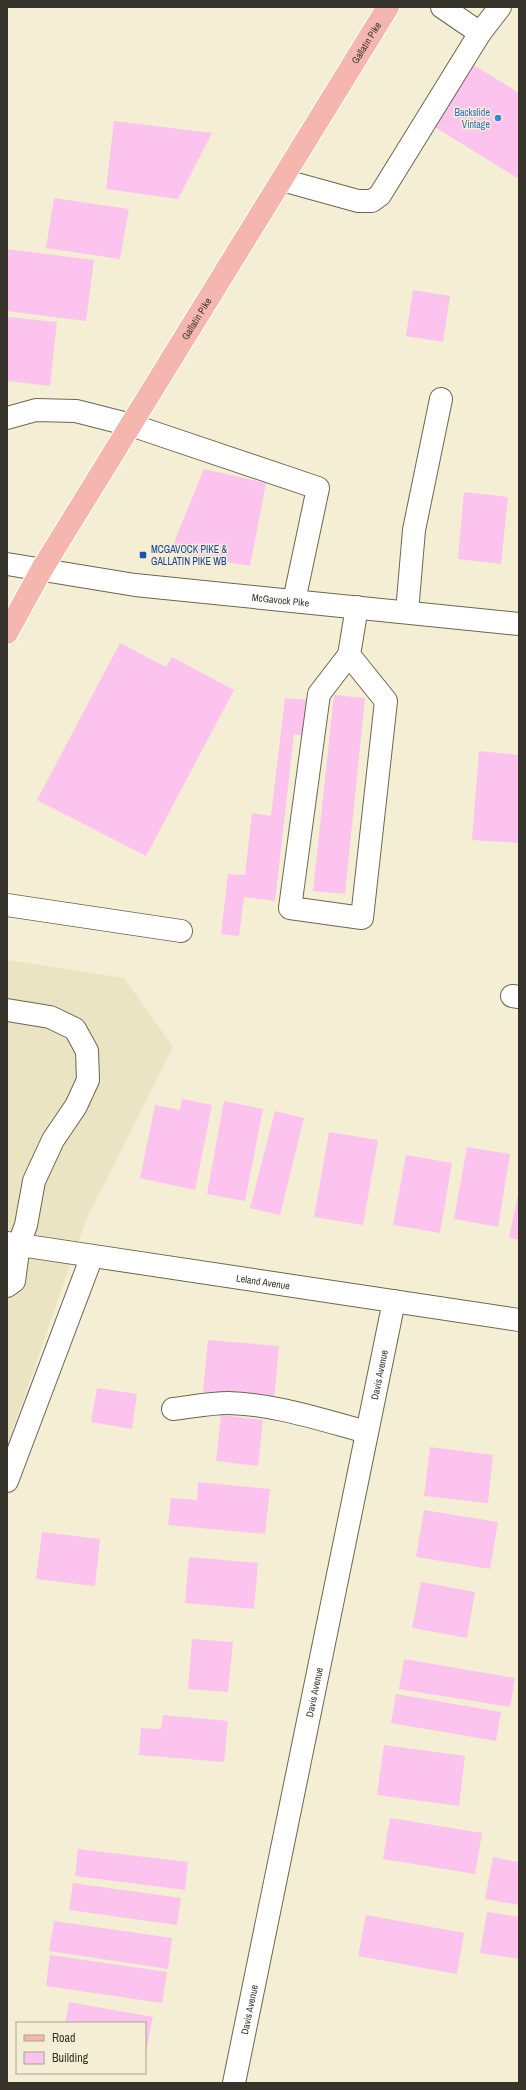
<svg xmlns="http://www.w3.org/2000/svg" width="526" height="2090" font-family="'Archivo Narrow',sans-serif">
<rect width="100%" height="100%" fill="#f4efd4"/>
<polygon fill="#ebe4c2" points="7,960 124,978 173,1047 86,1220 7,1446"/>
<g fill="#fbc3ed">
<polygon points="469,62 519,93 519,179 430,124"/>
<polygon points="114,121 212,133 178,199 106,189"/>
<polygon points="54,198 129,209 120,259 46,248"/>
<polygon points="7,249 94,260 86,321 7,311"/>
<polygon points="413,290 450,296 443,342 406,336"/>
<polygon points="7,317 57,322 50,386 7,381"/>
<polygon points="204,469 266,483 250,566 170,552"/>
<polygon points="464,492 508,497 501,564 458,559"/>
<polygon points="120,643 166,667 172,657 234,690 146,856 37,800"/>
<polygon points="334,695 365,698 345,894 313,891"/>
<polygon points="285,698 309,700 304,736 294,734 275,901 244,897 239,936 221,934 228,874 245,875 252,813 271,816"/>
<polygon points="479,751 519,755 518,843 472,840"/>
<polygon points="182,1099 212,1105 195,1190 140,1178 155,1105 180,1110"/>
<polygon points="224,1101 263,1109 245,1201 207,1194"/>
<polygon points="275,1111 304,1118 280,1215 250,1208"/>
<polygon points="329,1132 378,1140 363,1225 314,1217"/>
<polygon points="467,1147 510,1154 498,1227 454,1219"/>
<polygon points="406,1155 452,1163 440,1233 393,1225"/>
<polygon points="518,1194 519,1194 519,1240 509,1238"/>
<polygon points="208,1340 279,1346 274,1399 203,1392"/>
<polygon points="97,1388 137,1394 132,1429 91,1422"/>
<polygon points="221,1415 263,1420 258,1466 216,1461"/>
<polygon points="430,1447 493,1455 488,1503 424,1496"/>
<polygon points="198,1482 270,1489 265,1534 168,1525 171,1498 197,1500"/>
<polygon points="424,1510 498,1522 490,1569 416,1557"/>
<polygon points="42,1532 100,1539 95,1586 36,1579"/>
<polygon points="189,1557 258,1563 254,1609 185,1603"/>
<polygon points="421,1582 475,1592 467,1638 412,1628"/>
<polygon points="192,1639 233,1642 228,1692 188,1689"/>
<polygon points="404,1659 515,1678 510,1707 399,1689"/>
<polygon points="396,1694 501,1712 496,1741 391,1723"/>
<polygon points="163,1715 228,1721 224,1762 139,1755 141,1728 161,1729"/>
<polygon points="384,1745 465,1756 459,1806 377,1795"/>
<polygon points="390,1818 482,1833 475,1874 383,1859"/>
<polygon points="78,1849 188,1862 185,1890 75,1876"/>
<polygon points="493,1857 519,1862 519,1905 485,1899"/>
<polygon points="73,1883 181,1898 177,1925 69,1910"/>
<polygon points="487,1912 519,1917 519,1959 480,1953"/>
<polygon points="366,1915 464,1933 457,1974 358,1956"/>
<polygon points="54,1921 172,1938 168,1969 49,1951"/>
<polygon points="50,1955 167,1972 162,2003 46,1986"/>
<polygon points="69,2002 153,2017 146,2052 145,2023 65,2023"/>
</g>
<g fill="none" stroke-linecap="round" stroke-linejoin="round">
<defs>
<g id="minor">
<polyline points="442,7 480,33"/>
<polyline points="282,180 358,201 372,201 380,195 480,33 500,7"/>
<polyline points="7,418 36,410 76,411 131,425 318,488 294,601"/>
<path id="s1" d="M 7,564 L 135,585 L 519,624"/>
<polyline points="407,612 414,530 441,399"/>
<polyline points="349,655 386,701 362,918 290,908 319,694 349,655 357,607"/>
<polyline points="7,905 181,931"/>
<polyline points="512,996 519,997"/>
<polyline points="7,1010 50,1017 75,1029 87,1051 88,1080 76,1106 53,1140 34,1181 26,1225 19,1244 14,1281 7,1286"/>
<path id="s2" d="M 7,1243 L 519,1320"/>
<path d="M 173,1409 C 191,1407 210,1403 228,1403 C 275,1404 322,1420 367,1432"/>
<polyline points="7,1481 92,1256"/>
<path id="s3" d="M 234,2083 L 394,1301"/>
</g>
<g id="major">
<path id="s4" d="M 7,633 L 42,569 L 388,7"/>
</g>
</defs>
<use href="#minor" stroke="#6b664f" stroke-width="24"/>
<use href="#major" stroke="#fff" stroke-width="24"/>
<use href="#minor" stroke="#fff" stroke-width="22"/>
<use href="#major" stroke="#f4b6af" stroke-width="22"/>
</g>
<circle fill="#3f7fe0" stroke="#f4efd4" stroke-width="1.5" cx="498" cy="118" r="4"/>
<rect fill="#1a4fb4" stroke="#f4efd4" stroke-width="1.5" x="139" y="551" width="8" height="8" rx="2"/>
<g text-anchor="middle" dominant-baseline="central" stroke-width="3" stroke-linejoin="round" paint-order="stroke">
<g font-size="10" fill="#36342a" stroke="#f4efd4">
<text stroke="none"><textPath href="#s4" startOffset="691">Gallatin Pike</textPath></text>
<text stroke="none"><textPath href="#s4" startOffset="367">Gallatin Pike</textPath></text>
<text stroke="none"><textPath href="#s1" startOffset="276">McGavock Pike</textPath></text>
<text stroke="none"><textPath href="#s2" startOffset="259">Leland Avenue</textPath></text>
<text stroke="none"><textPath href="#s3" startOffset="723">Davis Avenue</textPath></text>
<text stroke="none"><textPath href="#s3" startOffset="399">Davis Avenue</textPath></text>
<text stroke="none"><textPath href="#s3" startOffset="75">Davis Avenue</textPath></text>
</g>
<g font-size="10" fill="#366cbe" stroke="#f4efd4" text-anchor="end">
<text x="490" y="112">Backslide<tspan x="490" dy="12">Vintage</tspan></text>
</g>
<g font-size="10" fill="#164399" stroke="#f4efd4" text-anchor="start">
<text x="151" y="549">MCGAVOCK PIKE &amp;<tspan x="151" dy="12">GALLATIN PIKE WB</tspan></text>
</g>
</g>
<rect width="526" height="2090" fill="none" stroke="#36342a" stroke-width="16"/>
<rect x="16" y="2022" width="130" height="52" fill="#f4efd4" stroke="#a8a490"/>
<rect x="24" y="2035" width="20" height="6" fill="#f4b6af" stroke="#a8a490"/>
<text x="52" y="2042" font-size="12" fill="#36342a">Road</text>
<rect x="24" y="2052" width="20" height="12" fill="#fbc3ed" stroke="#a8a490"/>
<text x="52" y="2062" font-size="12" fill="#36342a">Building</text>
</svg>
